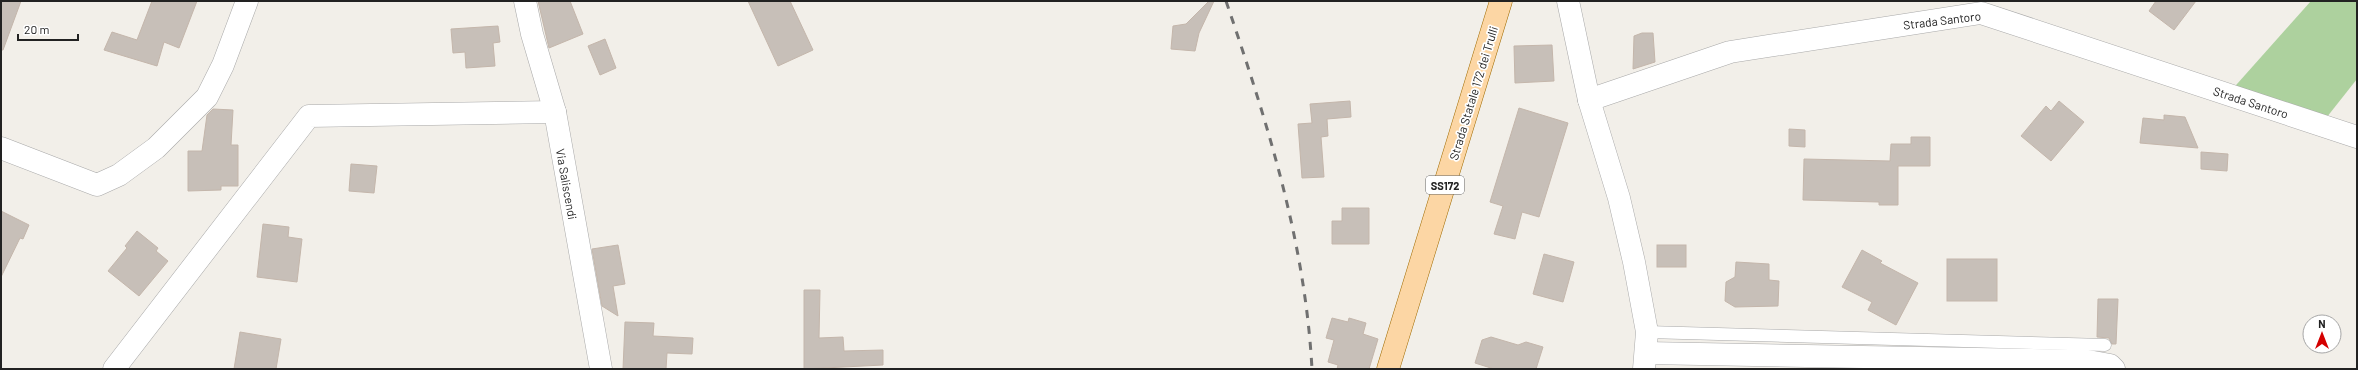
<svg xmlns="http://www.w3.org/2000/svg" width="2358" height="370" font-family="Barlow,sans-serif">
<rect width="100%" height="100%" fill="#f2efe9"/>
<polygon fill="#add19e" points="2311,1 2357,1 2357,79 2323,122 2229,93"/>
<g fill="#c7bfb8" stroke="#c4b6ab">
<polygon points="1,1 21,1 3,50 1,50"/>
<polygon points="152,1 197,1 179,48 164,42 157,66 104,50 112,32 137,40"/>
<polygon points="538,1 570,1 583,34 549,48"/>
<polygon points="748,1 790,1 813,50 778,66"/>
<polygon points="1209,1 1214,1 1199,33 1195,51 1171,49 1173,26 1186,24"/>
<polygon points="2156,1 2196,1 2174,30 2149,11"/>
<polygon points="498,26 500,42 493,43 495,66 466,68 465,52 453,53 451,29"/>
<polygon points="1642,33 1653,33 1655,62 1633,69 1634,36"/>
<polygon points="605,39 616,68 600,75 588,46"/>
<polygon points="1552,45 1554,81 1515,83 1514,46"/>
<polygon points="1350,101 1351,117 1327,119 1328,136 1321,137 1324,177 1302,178 1298,124 1312,123 1310,104"/>
<polygon points="2059,101 2084,122 2051,161 2021,136 2046,106 2051,111"/>
<polygon points="1519,108 1568,123 1539,217 1522,212 1515,239 1494,234 1503,206 1490,202"/>
<polygon points="213,109 233,110 231,145 238,145 238,186 221,186 221,190 188,191 188,151 202,151 207,115"/>
<polygon points="2164,115 2185,117 2198,148 2140,143 2143,118 2164,120"/>
<polygon points="1789,129 1805,130 1805,147 1789,146"/>
<polygon points="1911,137 1930,137 1930,166 1898,166 1898,205 1879,205 1879,202 1803,200 1804,159 1890,161 1891,144 1911,144"/>
<polygon points="2201,152 2228,154 2227,171 2201,169"/>
<polygon points="351,164 377,166 374,193 349,191"/>
<polygon points="1342,208 1369,208 1369,244 1332,244 1332,221 1342,221"/>
<polygon points="1,211 29,225 23,239 20,238 1,277"/>
<polygon points="263,224 289,227 288,237 302,239 297,282 257,277"/>
<polygon points="137,231 158,248 156,251 168,261 139,296 108,271 127,248 125,246"/>
<polygon points="618,245 625,284 613,286 618,316 602,306 592,249"/>
<rect x="1657" y="245" width="29" height="22"/>
<polygon points="1862,250 1882,261 1880,263 1918,283 1896,325 1868,310 1872,302 1842,287"/>
<polygon points="1544,254 1574,262 1563,302 1533,294"/>
<rect x="1947" y="259" width="50" height="42"/>
<polygon points="1736,262 1769,264 1769,280 1779,281 1778,306 1735,307 1725,301 1726,282 1735,277"/>
<polygon points="804,290 820,290 819,338 843,337 844,351 883,350 883,365 804,369"/>
<polygon points="2098,299 2118,299 2116,344 2112,344 2109,338 2097,337"/>
<polygon points="1332,318 1348,322 1349,318 1366,323 1363,334 1378,339 1369,369 1337,369 1338,365 1328,362 1334,340 1326,338"/>
<polygon points="625,322 654,323 653,336 693,338 692,354 667,353 666,369 623,369"/>
<polygon points="240,332 281,339 276,369 234,369"/>
<polygon points="1491,337 1518,345 1526,342 1543,347 1536,369 1494,369 1475,363 1482,340"/>
</g>
<g fill="none" stroke-linecap="round" stroke-linejoin="round">
<defs>
<polyline id="service" points="1647,332 2105,345"/>
<g id="minor">
<polyline points="525,1 532,34 555,112 601,369"/>
<polyline points="1568,1 1589,100 1619,198 1634,262 1647,332 1644,369"/>
<polyline points="1589,100 1730,52 1981,13 2357,137"/>
<polyline points="1,148 97,185 119,175 156,148 207,97 223,65 247,1"/>
<polyline points="1646,353 2088,361 2110,365 2114,369"/>
<polyline points="114,369 309,116 555,112"/>
</g>
<polyline id="primary" points="1388,369 1501,1"/>
</defs>
<use href="#service" stroke="#a9a9a9" stroke-width="13"/>
<use href="#minor" stroke="#a9a9a9" stroke-width="23"/>
<use href="#primary" stroke="#a06b00" stroke-width="23"/>
<use href="#service" stroke="#fff" stroke-width="12"/>
<use href="#minor" stroke="#fff" stroke-width="22"/>
<use href="#primary" stroke="#fcd6a4" stroke-width="22"/>
<path stroke="#707070" stroke-width="3" stroke-dasharray="8 8" stroke-linecap="butt" d="M 1226,1 C 1267,122 1305,240 1312,369"/>
</g>
<g text-anchor="middle" dominant-baseline="central" stroke-width="3.5" stroke-linejoin="round" paint-order="stroke">
<rect fill="#fff" stroke="#646464" stroke-width="1" x="1426" y="176" width="38" height="18" rx="3"/>
<g font-size="11" font-weight="bold" fill="#222">
<text x="1445" y="185">SS172</text>
</g>
<g font-size="12" fill="#222" stroke="#fff">
<text transform="translate(1942 20) rotate(-7)">Strada Santoro</text>
<text transform="translate(1473 93) rotate(-73)">Strada Statale 172 dei Trulli</text>
<text transform="translate(2251 102) rotate(18)">Strada Santoro</text>
<text transform="translate(567 184) rotate(80)">Via Saliscendi</text>
</g>
</g>
<rect width="2358" height="370" fill="none" stroke="#222222" stroke-width="4"/>
<g transform="translate(2322 334)"><circle r="19" fill="#ffffff" stroke="#a7a7a7"/>
<path d="M0-3L7 15L0 10L-7 15Z" fill="#d40000"/>
<text y="-6" font-size="11" font-weight="bold" text-anchor="middle" fill="#222222">N</text>
</g>
<path d="M18 34v6h60v-6" fill="none" stroke="#222222" stroke-width="2"/>
<text x="24" y="34" font-size="12" fill="#222222" stroke="#ffffff" stroke-width="3" paint-order="stroke">20 m</text>
</svg>
